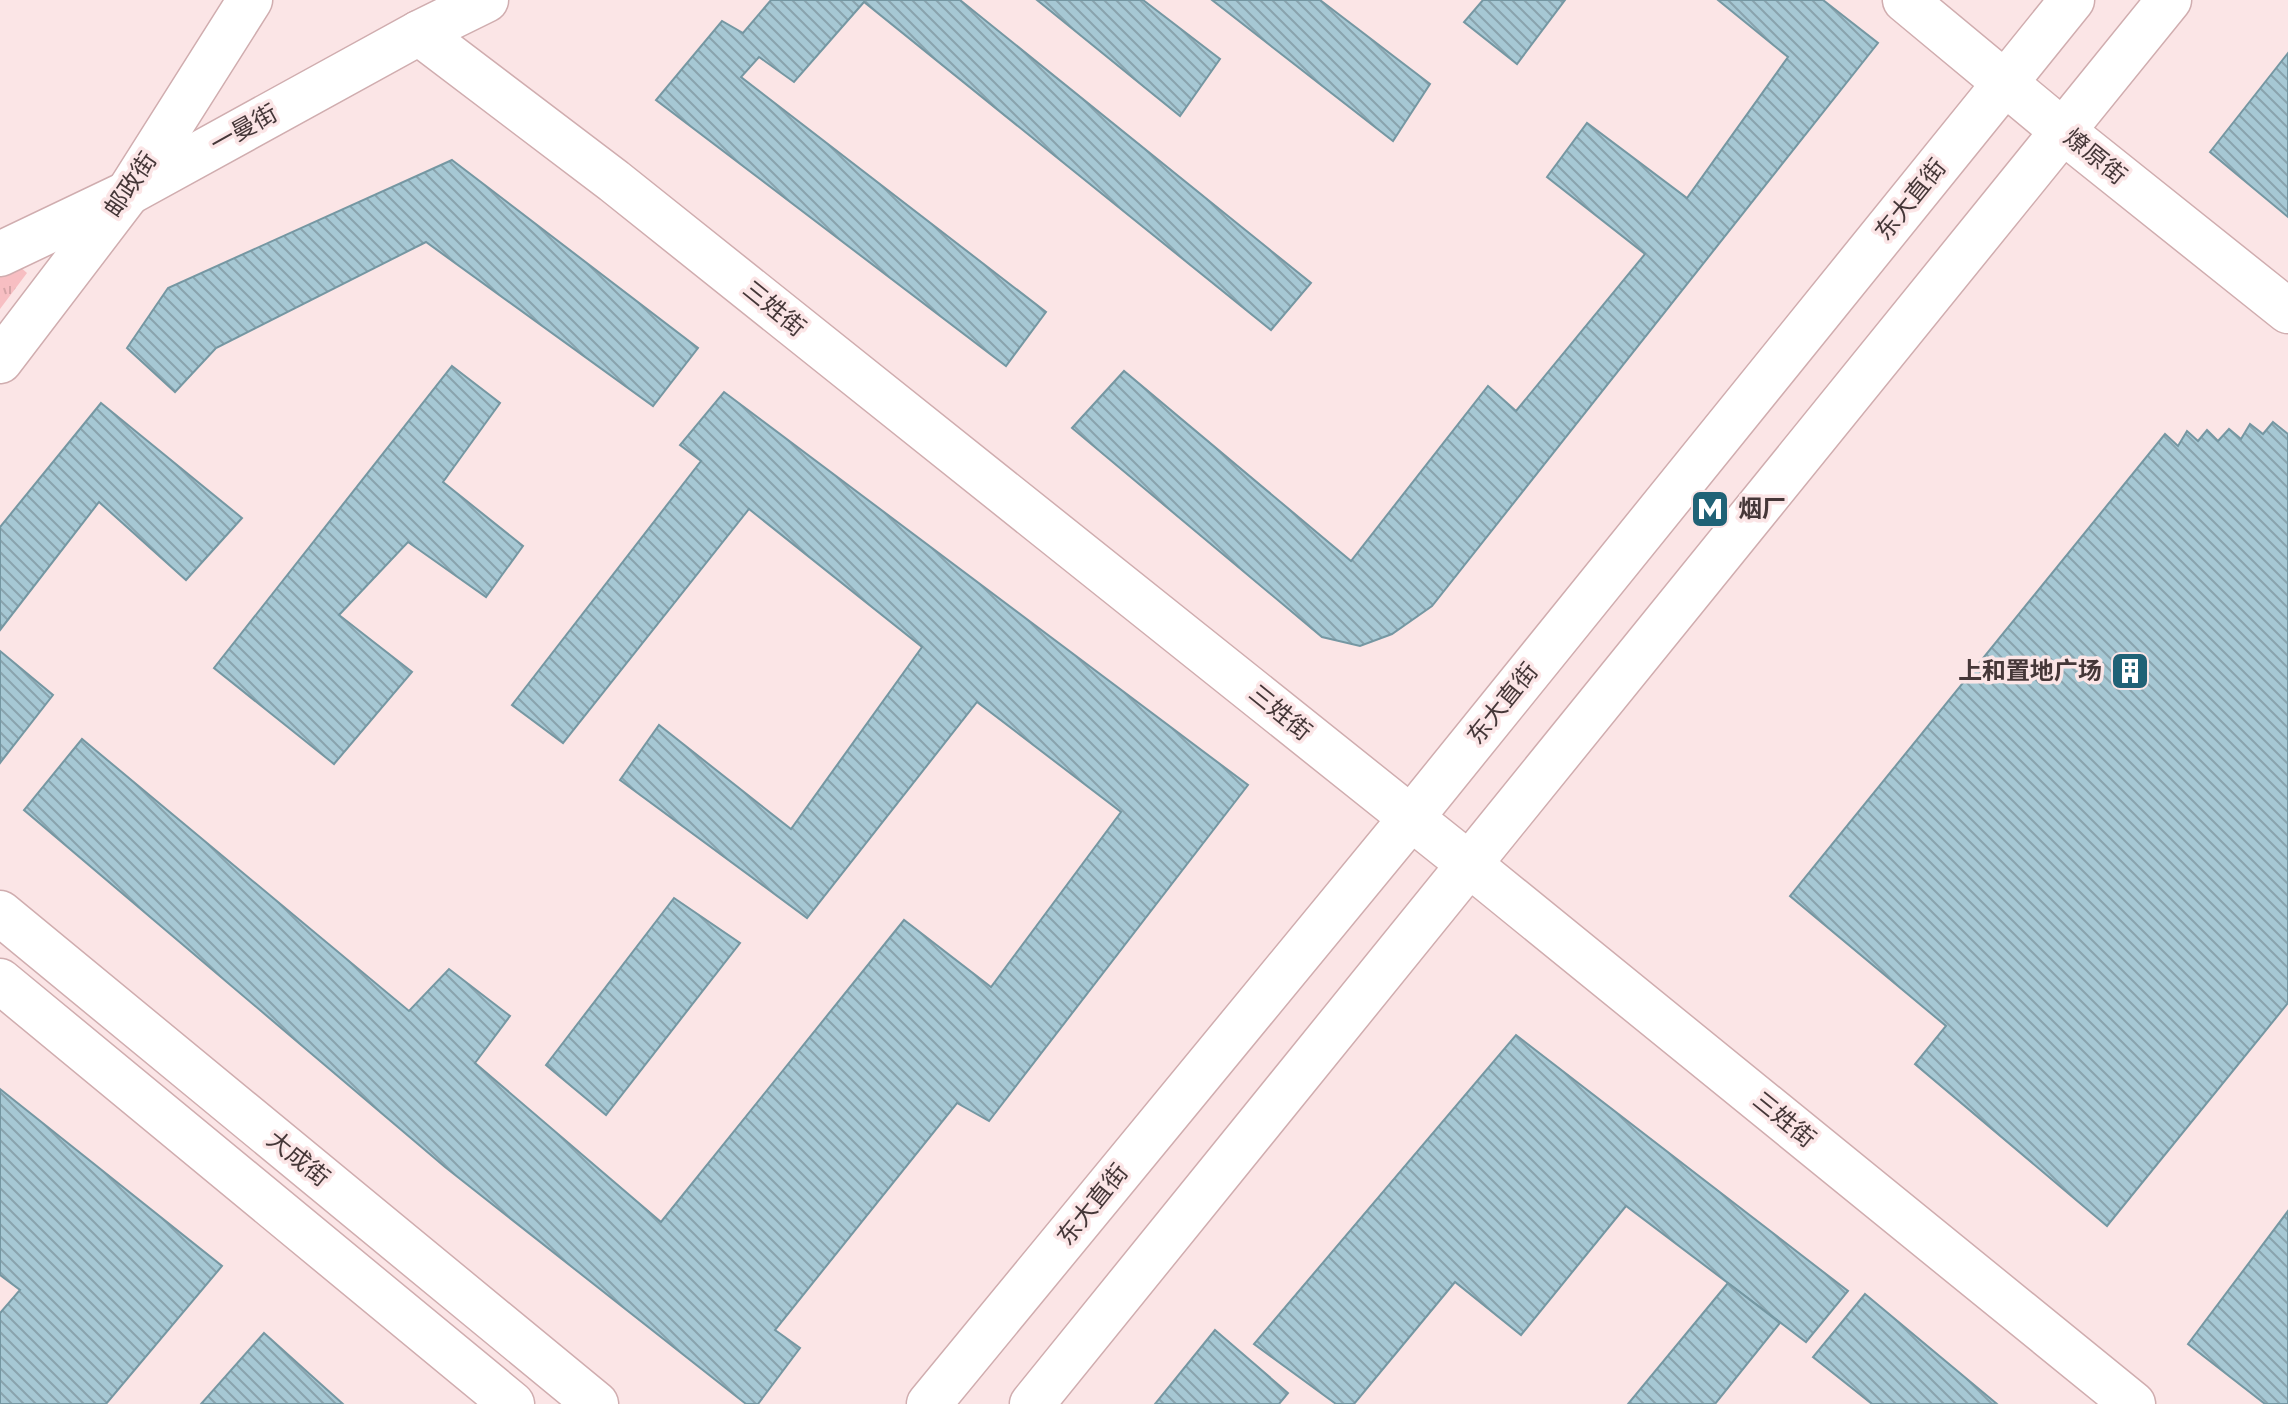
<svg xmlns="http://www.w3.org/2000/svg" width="2288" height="1404" font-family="'Varela Round','Noto Sans SC',sans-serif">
<defs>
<pattern id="park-tufts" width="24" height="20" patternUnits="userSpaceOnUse" patternTransform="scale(2)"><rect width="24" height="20" fill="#f7bec2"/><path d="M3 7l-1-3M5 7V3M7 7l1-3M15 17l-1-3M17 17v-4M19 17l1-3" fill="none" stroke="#d5a4a7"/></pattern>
<pattern id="building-back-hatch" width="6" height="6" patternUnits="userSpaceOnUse" patternTransform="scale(2)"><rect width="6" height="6" fill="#a6c8d4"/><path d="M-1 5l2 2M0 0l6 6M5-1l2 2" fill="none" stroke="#89a3ad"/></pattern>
</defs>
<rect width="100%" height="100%" fill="#fbe5e6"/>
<polygon fill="url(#park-tufts)" points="10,258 27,273 0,309 0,263"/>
<g fill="url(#building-back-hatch)" stroke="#7597a2" stroke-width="2">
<polygon points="771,0 960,0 1311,283 1271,330 864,2 794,82 759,57 741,77 1046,312 1006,366 656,100 722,21 743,33"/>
<polygon points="1037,0 1143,0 1220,59 1180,116"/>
<polygon points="1212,0 1320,0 1430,84 1393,141"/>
<polygon points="1483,0 1565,0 1517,64 1464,22"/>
<polygon points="1718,0 1823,0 1878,43 1432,606 1392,634 1360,646 1322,637 1072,428 1124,371 1351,561 1488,386 1516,411 1645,254 1547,177 1587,123 1687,198 1788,57"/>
<polygon points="2288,53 2288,217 2210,152"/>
<polygon points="452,160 698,348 653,406 426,242 216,348 175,392 127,348 168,288"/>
<polygon points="452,366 500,403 443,482 523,546 486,597 408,542 339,615 412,672 334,764 214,668"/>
<polygon points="724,392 1248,785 989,1121 957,1103 775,1330 800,1348 758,1404 746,1404 445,1167 24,810 82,739 409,1011 449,969 510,1016 475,1063 661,1222 904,920 991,987 1121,812 977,702 807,918 620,780 659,725 791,829 922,647 749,509 563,743 512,705 701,461 680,445"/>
<polygon points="101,403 242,518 186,580 99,502 0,630 0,527"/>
<polygon points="2273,422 2288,434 2288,1003 2107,1226 1915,1064 1946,1026 1790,896 2165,434 2178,446 2187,431 2198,441 2207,430 2218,441 2229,429 2241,439 2250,424 2263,434"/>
<polygon points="0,651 53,695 0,763"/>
<polygon points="674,898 740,943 606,1115 546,1065"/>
<polygon points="1516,1035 1848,1291 1806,1342 1626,1206 1521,1335 1455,1282 1354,1404 1336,1404 1254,1344"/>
<polygon points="0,1089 222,1266 106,1404 0,1404 0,1313 20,1290 0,1275"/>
<polygon points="2288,1211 2288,1404 2265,1404 2188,1344"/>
<polygon points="1728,1283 1780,1323 1715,1404 1628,1404"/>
<polygon points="1865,1294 1997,1404 1872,1404 1813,1357"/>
<polygon points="1215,1330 1288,1393 1279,1404 1155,1404"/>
<polygon points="264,1333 343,1404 201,1404"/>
</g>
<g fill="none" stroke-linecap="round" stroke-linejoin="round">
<defs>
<g id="secondary">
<polyline points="1905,0 2064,132 2288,311"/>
<polyline points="419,33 614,181 1470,865 2133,1404"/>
<polyline points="0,254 128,193 419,33 486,0"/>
<polyline points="0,361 128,193 250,0"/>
<polyline points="0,913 596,1404"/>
<polyline points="0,981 512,1404"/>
</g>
<g id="primary">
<polyline points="929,1404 1411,818 2072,0"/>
<polyline points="1032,1404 2169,0"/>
</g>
</defs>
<use href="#secondary" stroke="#d0adaf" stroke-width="47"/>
<use href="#primary" stroke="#d0adaf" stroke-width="47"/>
<use href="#secondary" stroke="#fff" stroke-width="44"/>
<use href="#primary" stroke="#fff" stroke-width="44"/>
</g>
<defs>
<symbol id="metro-square" viewBox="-11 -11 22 22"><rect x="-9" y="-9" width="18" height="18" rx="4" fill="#206276" stroke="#fbe5e6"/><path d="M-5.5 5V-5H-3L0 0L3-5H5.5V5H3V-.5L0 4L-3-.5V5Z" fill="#fff"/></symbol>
<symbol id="building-square" viewBox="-11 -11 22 22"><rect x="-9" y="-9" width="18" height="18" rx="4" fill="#206276" stroke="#fbe5e6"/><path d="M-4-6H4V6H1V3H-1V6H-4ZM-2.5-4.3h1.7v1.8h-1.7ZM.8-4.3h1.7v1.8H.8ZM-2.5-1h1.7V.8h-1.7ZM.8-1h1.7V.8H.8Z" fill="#fff"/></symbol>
</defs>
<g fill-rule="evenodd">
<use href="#metro-square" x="1688" y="487" width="44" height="44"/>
<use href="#building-square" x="2108" y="649" width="44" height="44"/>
</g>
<g text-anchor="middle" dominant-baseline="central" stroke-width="7" stroke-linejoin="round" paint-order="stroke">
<g font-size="24" fill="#453738" stroke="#fbe5e6">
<text transform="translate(244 129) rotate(-29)">一曼街</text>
<text transform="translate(2095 157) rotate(39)">燎原街</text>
<text transform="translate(131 185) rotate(-56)">邮政街</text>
<text transform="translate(1911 200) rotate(-51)">东大直街</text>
<text transform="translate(774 309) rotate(39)">三姓街</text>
<text transform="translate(1503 704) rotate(-51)">东大直街</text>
<text transform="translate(1280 713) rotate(39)">三姓街</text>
<text transform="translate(1784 1120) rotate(39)">三姓街</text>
<text transform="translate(298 1159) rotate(39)">大成街</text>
<text transform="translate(1093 1205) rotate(-51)">东大直街</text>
</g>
<g font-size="24" font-weight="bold" fill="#453738" stroke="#fbe5e6" text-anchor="start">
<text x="1738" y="509">烟厂</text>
<text x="2102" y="671" text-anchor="end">上和置地广场</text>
</g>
</g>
</svg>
